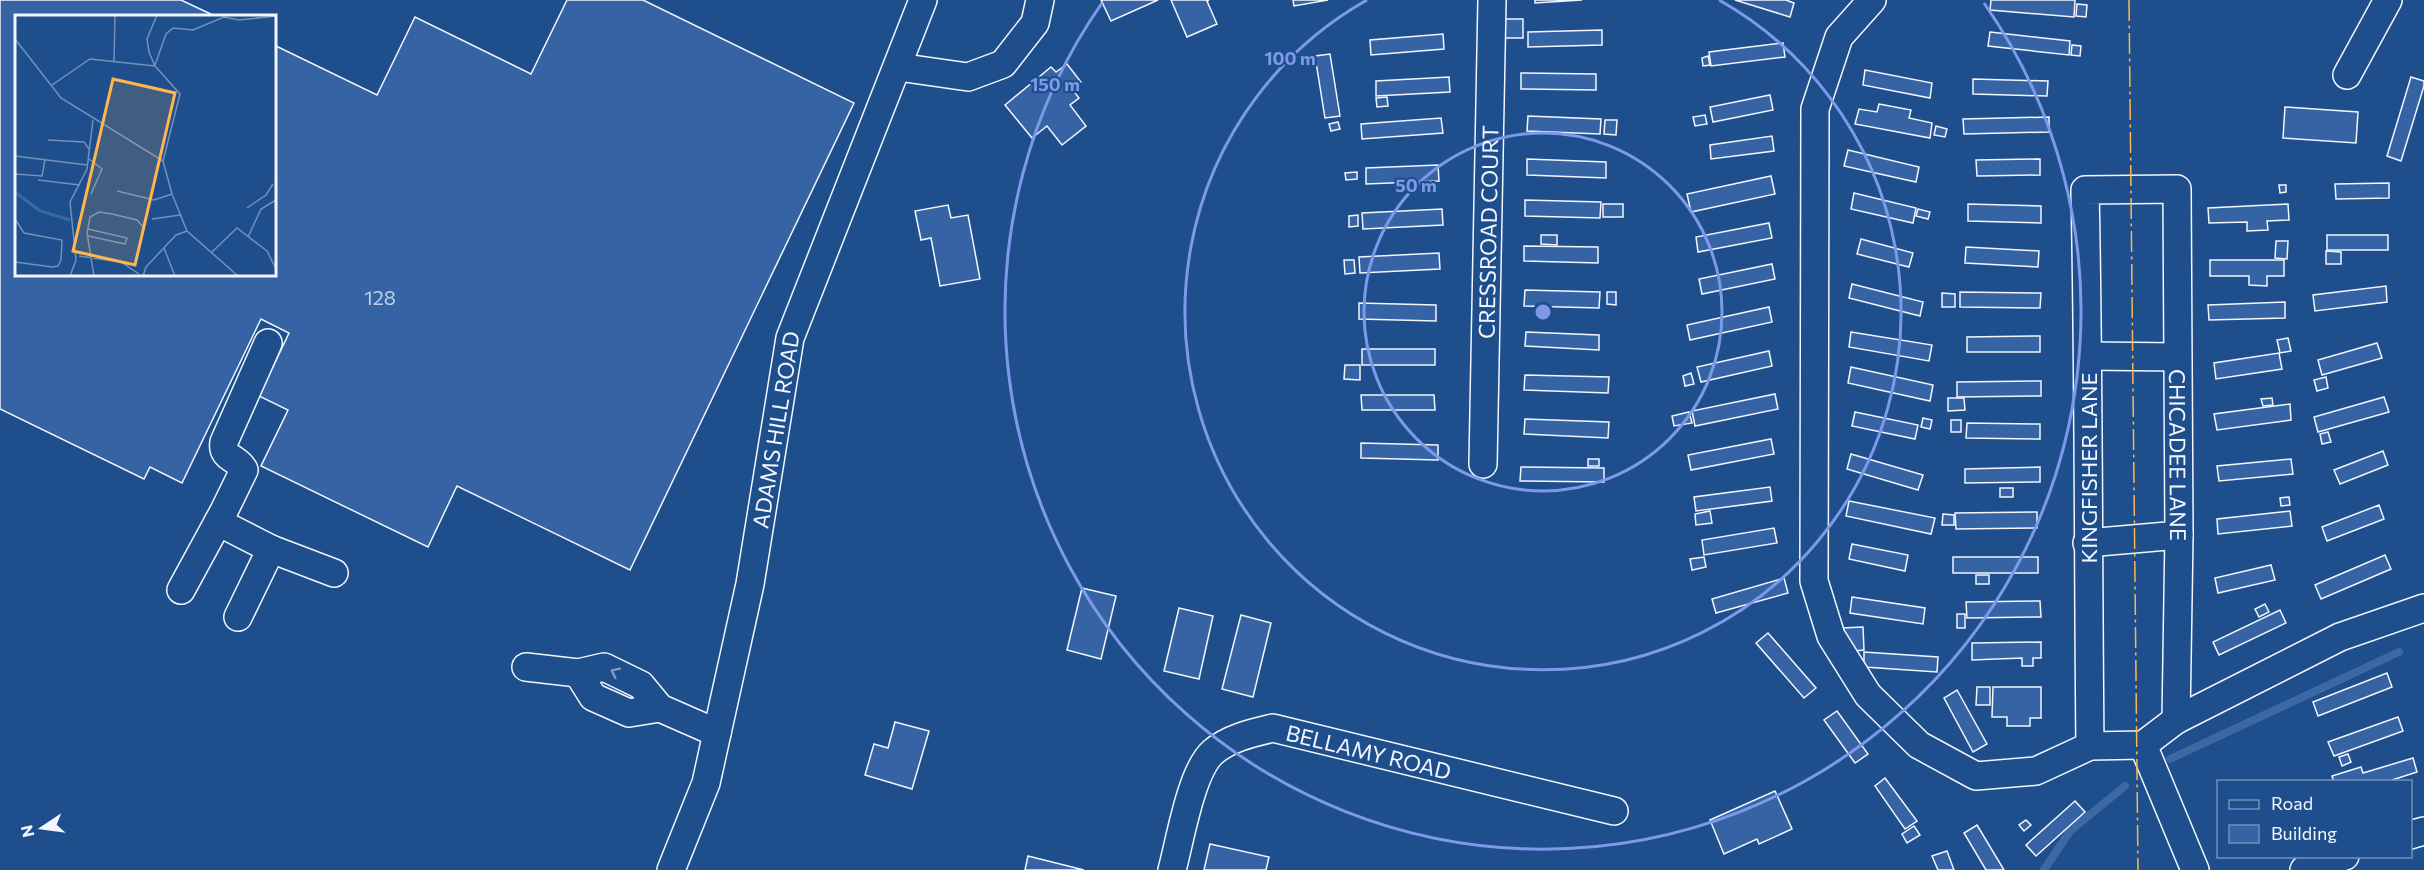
<svg xmlns="http://www.w3.org/2000/svg" width="2424" height="870" font-family="Commissioner,sans-serif">
<rect width="100%" height="100%" fill="#1f4e8c"/>
<g fill="none" stroke-linecap="round" stroke-linejoin="round">
<g stroke="#3b69a3" stroke-width="8">
<polyline points="2170,759 2399,652"/>
<polyline points="2044,870 2070,831 2125,786"/>
</g>
</g>
<g fill="#3563a3" stroke="#f2f6ff" stroke-width="1.5">
<polygon points="0,0 181,0 215,16 16,16 16,274 274,274 274,45 377,95 415,17 531,74 567,0 643,0 854,103 630,570 457,486 428,547 261,466 288,410 259,396 289,333 261,319 182,483 150,467 144,479 0,409"/>
<polygon points="1101,0 1158,0 1111,21"/>
<polygon points="1171,0 1209,0 1207,1 1217,24 1187,37"/>
<polygon points="1293,0 1328,0 1294,6"/>
<polygon points="1535,0 1582,0 1535,3"/>
<polygon points="1735,0 1786,0 1794,3 1790,17"/>
<polygon points="1991,0 2075,0 2074,17 1990,10"/>
<polygon points="2077,4 2087,5 2086,17 2076,16"/>
<rect x="1500" y="19" width="23" height="19"/>
<polygon points="1602,30 1602,45 1528,47 1528,32"/>
<polygon points="1990,32 2070,41 2069,55 1988,46"/>
<polygon points="1443,34 1444,49 1371,55 1370,40"/>
<polygon points="1783,43 1785,57 1711,66 1709,52"/>
<polygon points="2072,45 2081,46 2080,56 2071,55"/>
<polygon points="1330,54 1340,116 1325,118 1315,56"/>
<polygon points="1708,56 1710,65 1703,66 1702,58"/>
<polygon points="1067,64 1081,82 1072,89 1079,98 1070,105 1086,126 1062,145 1047,126 1032,138 1005,105 1051,67 1056,72"/>
<polygon points="1865,70 1932,83 1930,98 1863,85"/>
<polygon points="1521,73 1596,74 1596,90 1521,89"/>
<polygon points="1449,77 1450,92 1376,96 1376,81"/>
<polygon points="2411,77 2424,81 2424,86 2401,161 2387,156"/>
<polygon points="1973,79 2048,81 2047,96 1973,94"/>
<polygon points="1770,95 1773,110 1713,122 1710,107"/>
<polygon points="1387,97 1388,106 1377,107 1376,98"/>
<polygon points="1879,104 1911,110 1909,118 1932,123 1930,138 1855,124 1859,109 1877,112"/>
<polygon points="2285,107 2358,112 2356,143 2283,138"/>
<polygon points="1705,115 1707,124 1695,126 1693,117"/>
<polygon points="1528,116 1601,119 1600,134 1527,131"/>
<polygon points="2049,117 2049,132 1964,134 1963,119"/>
<polygon points="1441,118 1443,133 1362,139 1361,124"/>
<polygon points="1605,120 1617,120 1616,135 1604,134"/>
<polygon points="1338,122 1340,129 1331,131 1329,124"/>
<polygon points="1936,126 1947,129 1945,137 1934,135"/>
<polygon points="1772,136 1774,151 1711,159 1710,145"/>
<polygon points="1848,150 1919,167 1916,182 1844,166"/>
<polygon points="1527,159 1606,162 1606,178 1527,175"/>
<polygon points="2040,159 2040,175 1977,176 1976,160"/>
<polygon points="1438,165 1439,181 1366,184 1366,168"/>
<polygon points="1357,172 1357,179 1346,180 1345,173"/>
<polygon points="1771,176 1775,194 1691,212 1687,194"/>
<polygon points="2389,183 2389,198 2336,199 2335,184"/>
<polygon points="2279,185 2286,185 2286,192 2280,193"/>
<polygon points="1854,193 1916,208 1913,223 1851,209"/>
<polygon points="1525,200 1601,202 1600,218 1525,216"/>
<rect x="1603" y="204" width="20" height="13"/>
<polygon points="1968,204 2041,206 2041,223 1968,221"/>
<polygon points="2288,204 2289,220 2267,221 2268,230 2247,231 2247,222 2209,223 2208,208"/>
<polygon points="948,205 951,218 968,215 980,279 940,286 931,238 921,240 915,211"/>
<polygon points="1442,209 1443,225 1363,229 1362,213"/>
<polygon points="1918,209 1930,212 1928,219 1916,216"/>
<polygon points="1358,215 1358,226 1349,227 1349,216"/>
<polygon points="1769,223 1772,238 1698,252 1696,237"/>
<polygon points="1541,235 1557,235 1557,245 1541,244"/>
<rect x="2327" y="235" width="61" height="15"/>
<polygon points="1861,239 1913,253 1909,267 1857,254"/>
<polygon points="2276,241 2288,241 2287,259 2275,258"/>
<polygon points="1524,246 1598,247 1598,263 1524,261"/>
<polygon points="1966,247 2039,251 2038,267 1965,263"/>
<polygon points="2326,251 2341,252 2341,264 2326,264"/>
<polygon points="1439,253 1440,269 1360,273 1359,257"/>
<polygon points="1344,260 1354,260 1355,273 1345,274"/>
<polygon points="2210,260 2284,260 2284,276 2267,276 2267,286 2249,285 2249,276 2210,276"/>
<polygon points="1772,264 1775,279 1702,294 1699,279"/>
<polygon points="1852,284 1923,302 1920,316 1849,298"/>
<polygon points="2386,286 2387,302 2315,311 2313,295"/>
<polygon points="1525,290 1600,292 1599,308 1524,306"/>
<polygon points="1607,292 1616,292 1616,305 1607,304"/>
<polygon points="1960,292 2041,293 2040,308 1960,307"/>
<polygon points="1942,293 1955,294 1955,307 1942,307"/>
<polygon points="2285,302 2285,318 2209,320 2208,305"/>
<polygon points="1359,303 1436,305 1436,321 1359,319"/>
<polygon points="1769,307 1772,322 1690,340 1687,325"/>
<polygon points="1526,332 1599,335 1599,350 1525,346"/>
<polygon points="1851,332 1932,345 1929,361 1849,347"/>
<polygon points="2040,336 2040,352 1967,352 1967,337"/>
<polygon points="2288,338 2291,351 2280,353 2277,340"/>
<polygon points="2377,343 2382,358 2322,375 2318,360"/>
<rect x="1362" y="349" width="73" height="16"/>
<polygon points="1769,351 1772,366 1701,382 1697,367"/>
<polygon points="2279,353 2282,369 2216,379 2214,363"/>
<polygon points="1345,365 1360,365 1360,380 1344,379"/>
<polygon points="1851,367 1933,385 1930,401 1848,383"/>
<polygon points="1691,373 1694,384 1685,386 1683,376"/>
<polygon points="1525,375 1609,377 1608,393 1524,390"/>
<polygon points="2326,377 2328,388 2317,391 2314,380"/>
<polygon points="2041,381 2041,396 1957,397 1957,382"/>
<polygon points="1775,394 1778,409 1695,426 1692,411"/>
<polygon points="1361,395 1434,395 1435,410 1362,410"/>
<polygon points="2384,397 2389,412 2318,432 2314,417"/>
<polygon points="1948,398 1964,398 1965,410 1948,411"/>
<polygon points="2272,398 2273,405 2263,406 2261,399"/>
<polygon points="2290,404 2291,420 2217,430 2214,414"/>
<polygon points="1689,412 1692,423 1674,426 1672,416"/>
<polygon points="1855,412 1918,425 1915,439 1852,426"/>
<polygon points="1923,418 1932,420 1930,429 1921,427"/>
<polygon points="1525,419 1609,422 1608,438 1524,434"/>
<rect x="1951" y="420" width="10" height="12"/>
<polygon points="1967,423 2040,424 2040,439 1966,438"/>
<polygon points="2328,432 2331,442 2322,444 2320,434"/>
<polygon points="1771,439 1774,454 1691,470 1688,455"/>
<polygon points="1361,443 1438,445 1438,460 1361,458"/>
<polygon points="2383,451 2388,465 2340,484 2334,470"/>
<polygon points="1851,454 1923,475 1918,490 1847,469"/>
<rect x="1588" y="459" width="11" height="7"/>
<polygon points="2291,459 2293,474 2219,481 2217,466"/>
<polygon points="1521,467 1604,468 1604,482 1520,481"/>
<polygon points="2040,467 2040,482 1965,483 1965,469"/>
<polygon points="1770,487 1772,501 1696,511 1694,497"/>
<rect x="2000" y="488" width="13" height="9"/>
<polygon points="2289,497 2290,505 2281,506 2280,498"/>
<polygon points="1849,501 1935,518 1931,534 1846,516"/>
<polygon points="2379,505 2384,519 2327,541 2322,527"/>
<polygon points="1710,511 1712,523 1696,525 1695,514"/>
<polygon points="2290,511 2292,526 2218,534 2217,519"/>
<polygon points="2037,512 2037,528 1956,529 1955,513"/>
<polygon points="1943,514 1954,515 1954,525 1942,525"/>
<polygon points="1774,528 1777,543 1704,555 1702,540"/>
<polygon points="1852,544 1908,555 1905,571 1849,559"/>
<polygon points="2385,555 2391,569 2321,599 2315,585"/>
<polygon points="1704,557 1706,567 1692,570 1690,559"/>
<rect x="1953" y="557" width="85" height="16"/>
<polygon points="2271,565 2275,580 2218,593 2215,578"/>
<rect x="1976" y="575" width="13" height="9"/>
<polygon points="1784,578 1788,593 1716,613 1712,599"/>
<polygon points="1082,588 1116,596 1101,659 1067,650"/>
<polygon points="1852,597 1925,608 1923,624 1850,613"/>
<polygon points="2040,601 2041,617 1967,618 1966,602"/>
<polygon points="2265,604 2269,612 2259,617 2255,609"/>
<polygon points="1179,608 1213,616 1199,679 1164,671"/>
<polygon points="2280,610 2286,623 2219,655 2213,642"/>
<rect x="1957" y="614" width="8" height="14"/>
<polygon points="1241,615 1271,623 1253,697 1222,689"/>
<polygon points="1863,627 1864,650 1844,652 1842,628"/>
<polygon points="1768,633 1816,688 1804,698 1756,643"/>
<polygon points="2041,642 2041,658 2033,658 2033,666 2022,666 2022,658 1972,660 1972,643"/>
<polygon points="1864,652 1938,657 1937,672 1864,667"/>
<polygon points="2387,673 2392,687 2318,716 2313,702"/>
<polygon points="1977,687 1990,687 1990,705 1976,705"/>
<polygon points="1993,687 2041,687 2041,718 2030,718 2030,726 2007,726 2007,717 1992,717"/>
<polygon points="1957,690 1987,744 1973,752 1944,698"/>
<polygon points="1837,711 1868,754 1855,763 1824,720"/>
<polygon points="2398,717 2403,731 2334,756 2328,742"/>
<polygon points="895,722 929,731 912,789 865,775 874,744 888,748"/>
<polygon points="2348,754 2351,762 2342,766 2339,757"/>
<polygon points="2413,758 2417,772 2386,782 2334,782 2332,776 2361,767 2363,773"/>
<polygon points="1885,778 1917,821 1905,829 1875,786"/>
<polygon points="1775,791 1792,829 1759,844 1757,839 1724,854 1710,820"/>
<polygon points="2075,801 2085,812 2036,856 2026,845"/>
<polygon points="2026,820 2031,825 2024,831 2019,825"/>
<polygon points="1977,825 2004,870 1986,870 1964,833"/>
<polygon points="1914,826 1920,835 1907,843 1902,834"/>
<polygon points="1210,844 1269,857 1266,870 1204,870"/>
<polygon points="1947,851 1954,870 1938,870 1932,856"/>
<polygon points="1028,856 1084,870 1025,870"/>
</g>
<g fill="none" stroke-linecap="round" stroke-linejoin="round">
<defs>
<g id="minor">
<polyline points="1872,0 1839,37 1815,109 1814,581 1831,636 1868,695 1919,745 1976,776 2036,771 2090,746 2143,745 2176,720 2340,637 2424,608"/>
<polyline points="898,67 968,77 1003,64 1035,23 1040,0"/>
<polyline points="2347,75 2388,0"/>
<polyline points="2089,356 2177,357"/>
<path id="s1" d="M 1483,464 L 1492,0"/>
<polyline points="218,522 271,549"/>
<polyline points="2087,543 2179,535"/>
<path d="M 181,590 L 224,511 L 244,470 C 238,457 221,459 224,442 L 268,343"/>
<polyline points="238,617 271,549 334,573"/>
<polyline points="526,667 578,673"/>
<polyline points="660,708 629,713 593,697 578,673 604,667 641,685 660,708 717,733"/>
<polyline points="2143,745 2195,870"/>
<path id="s2" d="M 2090,746 C 2088,561 2089,375 2085,190 L 2177,189 L 2179,535 L 2176,720"/>
<polyline points="2410,835 2424,831"/>
<path id="s3" d="M 671,870 L 706,783 L 717,733 L 750,584 L 790,338 L 923,0"/>
<path id="s4" d="M 1172,870 C 1180,841 1191,771 1213,752 C 1229,738 1252,733 1273,728 L 1614,811"/>
<polyline points="2304,870 2345,856"/>
</g>
</defs>
<use href="#minor" stroke="#f2f6ff" stroke-width="30"/>
<use href="#minor" stroke="#1f4e8c" stroke-width="27"/>
<polyline stroke="#ffb74d" stroke-width="1.5" stroke-dasharray="21 4.5 3 4.5" stroke-linecap="butt" points="2129,0 2138,870"/>
</g>
<defs><path id="oneway-chevron" d="M-2-3.5L2.5 0L-2 3.5" fill="none" stroke-width="1.6" stroke-linecap="round" stroke-linejoin="round" transform="scale(1.5)"/></defs>
<use stroke="#7e9ac0" href="#oneway-chevron" transform="translate(615 672) rotate(-154)"/>
<g fill="none" stroke="#7d9aea" stroke-width="3">
<circle cx="1543" cy="312" r="179"/>
<path d="M1719 0A358 358 0 1 1 1367 0"/>
<path d="M1984 3A538 538 0 1 1 1102 3"/>
</g>
<g text-anchor="middle" dominant-baseline="central" stroke-width="4.5" stroke-linejoin="round" paint-order="stroke">
<g font-size="20" fill="#c3d1e8">
<text x="380" y="297">128</text>
</g>
<g font-size="22" fill="#f2f6ff" stroke="#1f4e8c">
<text stroke="none"><textPath href="#s1" startOffset="232">CRESSROAD COURT</textPath></text>
<text stroke="none"><textPath href="#s3" startOffset="454">ADAMS HILL ROAD</textPath></text>
<text stroke="none"><textPath href="#s2" startOffset="914">CHICADEE LANE</textPath></text>
<text transform="translate(2088 468) rotate(-90)">KINGFISHER LANE</text>
<text stroke="none"><textPath href="#s4" startOffset="290">BELLAMY ROAD</textPath></text>
</g>
</g>
<g transform="translate(15 15)">
<rect width="261" height="261" fill="#1f4e8c"/>
<path fill="none" stroke="#3b69a3" stroke-width="3" d="M 0,177 L 25,196 L 55,205"/>
<path fill="none" stroke="#7391ba" stroke-width="1.5" d="M 142,0 L 132,24 L 134,37 L 140,51 L 165,79 L 148,146 L 157,179 L 172,216 L 223,261M 0,24 L 46,83 L 148,146M 99,46 L 100,0M 140,50 L 151,19 L 158,13 L 178,15 L 209,2 L 224,5 L 261,1M 37,70 L 75,44 L 140,51M 33,125 L 69,127 L 74,134M 0,141 L 72,150M 74,144 L 87,154 L 76,179M 0,159 L 27,161 L 30,145M 23,165 L 65,170M 102,176 L 139,185 L 157,179M 232,193 L 251,180 L 258,169M 0,204 L 9,218 L 47,225 L 46,245M 137,204 L 165,200M 73,221 L 110,229 L 112,223 L 73,214M 233,222 L 246,194 L 261,185M 149,233 L 160,261M 196,238 L 222,213 L 252,236 L 261,254M 64,241 L 106,247 L 124,259M 0,247 L 37,252 L 43,251 L 46,245M 55,261 L 61,245 L 55,187 L 72,154 L 78,105M 79,261 L 72,218 L 75,202 L 84,197 L 97,199 L 122,205 L 130,214M 128,261 L 131,252 L 161,220 L 172,216"/>
<path fill="#ffb74d" fill-opacity="0.15" stroke="#ffb74d" stroke-width="3" d="M 98,64 L 160,78 L 120,250 L 58,236 Z"/>
<rect width="261" height="261" fill="none" stroke="#f2f6ff" stroke-width="3"/>
</g>
<circle cx="1543" cy="312" r="9" fill="#7d9aea" stroke="#1f4e8c" stroke-width="3"/>
<g font-size="18" text-anchor="middle" font-weight="bold" fill="#7d9aea" stroke="#1f4e8c" stroke-width="4.5" stroke-linejoin="round" paint-order="stroke">
<text x="1290" y="65">100 m</text>
<text x="1055" y="91">150 m</text>
<text x="1416" y="192">50 m</text>
</g>
<rect x="2217" y="780" width="195" height="78" fill="#1f4e8c" stroke="#7391ba" stroke-width="1.5"/>
<rect x="2229" y="800" width="30" height="9" fill="#1f4e8c" stroke="#7391ba" stroke-width="1.5"/>
<text x="2271" y="810" font-size="18" fill="#f2f6ff">Road</text>
<rect x="2229" y="825" width="30" height="18" fill="#3563a3" stroke="#7391ba" stroke-width="1.5"/>
<text x="2271" y="840" font-size="18" fill="#f2f6ff">Building</text>
<g transform="translate(42 828) rotate(257)" stroke="#1f4e8c" stroke-width="4.5" paint-order="stroke">
<path d="M0-4.5L10 22L0 15L-10 22Z" fill="#f2f6ff"/>
<text y="-9" font-size="16" font-weight="bold" text-anchor="middle" fill="#f2f6ff">N</text>
</g>
</svg>
